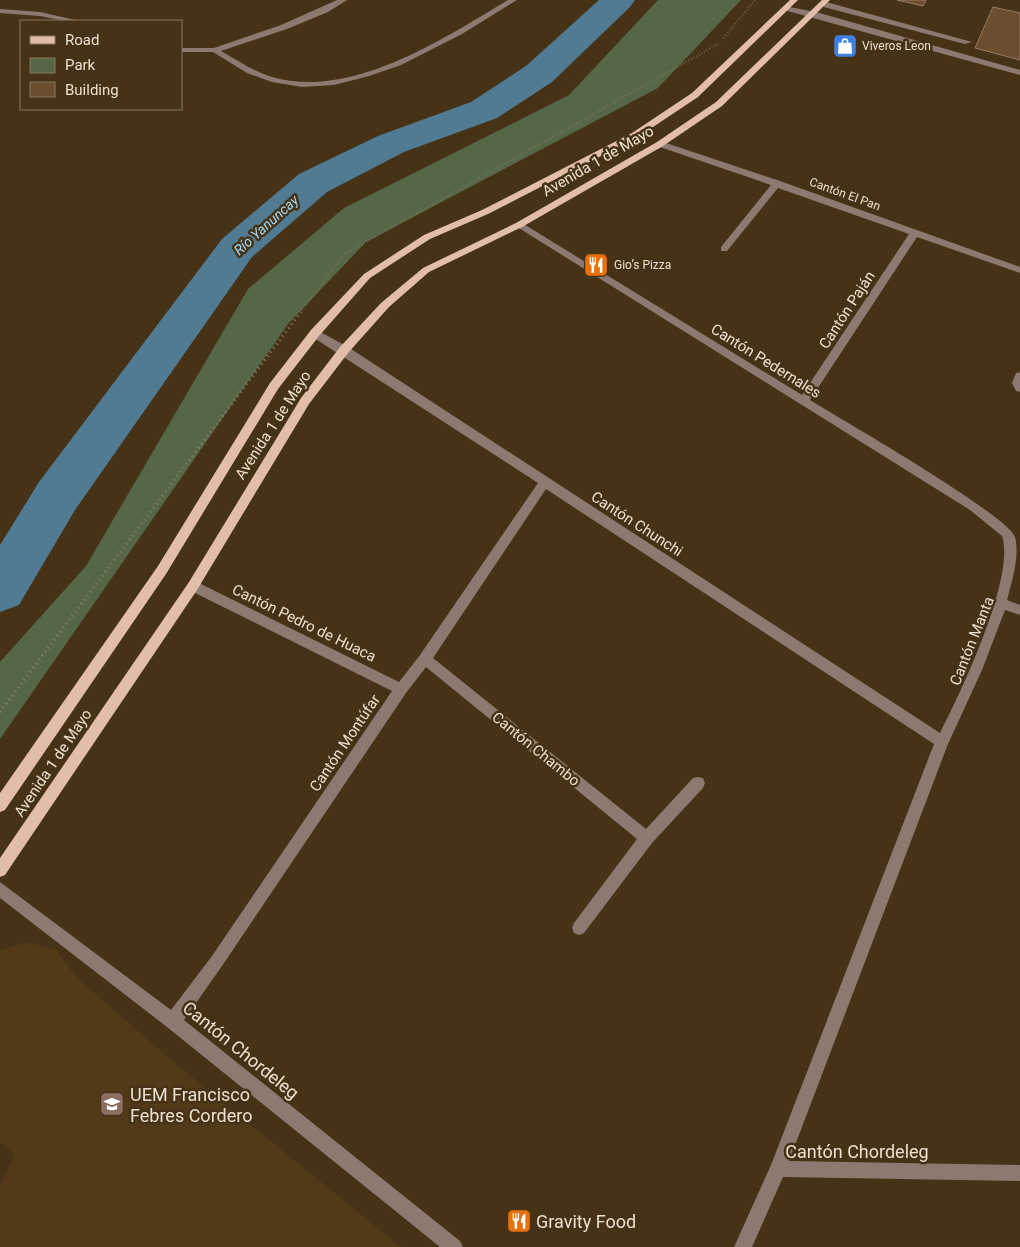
<svg xmlns="http://www.w3.org/2000/svg" width="1020" height="1247" font-family="Roboto,sans-serif">
<rect width="100%" height="100%" fill="#453217"/>
<polygon fill="#523a18" points="27,942 57,950 76,977 177,1065 401,1247 0,1247 0,1186 15,1154 0,1142 0,951"/>
<polygon fill="#556747" points="658,0 741,0 658,88 366,242 288,324 0,739 0,662 86,566 248,289 344,208 569,95"/>
<g fill="none" stroke-linecap="round" stroke-linejoin="round">
<polygon fill="#517b93" fill-rule="evenodd" points="599,0 635,0 630,7 552,82 497,118 404,152 327,192 252,257 75,510 19,605 0,612 0,545 39,482 222,239 299,174 378,136 471,102 526,66"/>
</g>
<g fill="#6b4d2f" stroke="#967c62">
<polygon points="897,0 926,0 923,6"/>
<polygon points="993,7 1020,13 1020,60 975,48"/>
</g>
<g fill="none" stroke-linecap="round" stroke-linejoin="round">
<g stroke="#8f7f69" stroke-width="2.5" stroke-dasharray="0.5 2.5" stroke-linecap="butt">
<polyline points="724,38 755,0"/>
<polyline points="302,310 344,254 720,43"/>
</g>
<polyline stroke="#8f7f69" stroke-width="3" stroke-dasharray="1 4" stroke-linecap="butt" points="0,712 303,309"/>
<g fill="#8c7a70" fill-rule="evenodd">
<path d="M 337,0 L 347,0 L 328,12 L 287,29 L 221,51 C 237,60 254,72 272,77 C 351,100 443,39 508,0 L 517,0 L 462,34 L 401,65 L 369,76 L 334,85 L 302,87 L 272,82 L 247,73 L 213,52 L 181,52 L 181,48 L 214,48 L 281,25 Z"/>
<polygon points="820,2 826,2 972,42 965,44 820,6"/>
<polygon points="784,6 816,12 1020,70 1020,75 784,10"/>
<polygon points="0,9 40,12 80,21 65,21 40,16 0,13"/>
<path d="M 660,141 L 780,181 L 1020,267 L 1020,273 L 917,237 L 810,400 C 839,418 1008,515 1015,537 C 1020,556 1012,581 1007,600 L 1020,605 L 1020,615 L 1005,610 L 982,670 L 948,744 L 789,1161 L 1020,1165 L 1020,1181 L 783,1177 L 752,1247 L 734,1247 L 771,1165 L 934,744 L 546,489 L 433,658 L 646,829 L 693,778 L 698,777 L 703,778 L 705,783 L 703,788 L 652,843 L 584,933 L 579,935 L 574,933 L 572,928 L 574,923 L 637,839 L 426,667 L 406,693 L 222,966 L 184,1020 L 460,1241 L 463,1247 L 440,1247 L 167,1027 L 0,898 L 0,882 L 171,1010 L 212,956 L 392,691 L 189,590 L 187,586 L 189,582 L 197,582 L 399,682 L 420,655 L 538,483 L 311,336 L 310,333 L 311,330 L 315,329 L 348,347 L 940,733 C 960,694 1016,577 1002,536 L 970,510 L 514,225 L 516,223 L 522,223 L 802,395 L 909,234 L 778,188 L 727,251 L 721,251 L 721,247 L 771,185 L 657,146 L 656,144 Z"/>
<polygon points="1020,372 1020,392 1016,391 1012,383 1016,373"/>
</g>
<g fill="#e2bda9" fill-rule="evenodd">
<polygon points="790,0 798,0 698,97 638,137 488,214 430,239 370,278 319,336 278,389 166,574 5,810 0,812 0,793 158,566 270,383 311,330 364,274 424,235 482,210 632,133 692,93"/>
<polygon points="822,0 830,0 722,106 663,146 522,227 429,272 389,307 348,353 309,404 197,590 5,875 0,877 0,858 189,582 301,398 340,347 381,303 423,268 516,223 657,142 716,102"/>
</g>
</g>
<defs>
<symbol id="shop-square" viewBox="-11 -11 22 22"><rect x="-9" y="-9" width="18" height="18" rx="4" fill="#3f7fe0" stroke="#453217"/><path d="M-5-2.5h2.3a2.7 3.5 0 0 1 5.4 0H5L5.5 6h-11ZM-1.5-2.5h3a1.5 2.3 0 0 0-3 0Z" fill="#fff"/></symbol>
<symbol id="restaurant-square" viewBox="-11 -11 22 22"><rect x="-9" y="-9" width="18" height="18" rx="4" fill="#e8710a" stroke="#453217"/><path d="M-5-6h1v4h1v-4h1v4h1v-4h1v5L-1.5 .5V6h-2V.5L-5-1ZM5-6V6H3V1.5H1.5Q1.5-4 5-6Z" fill="#fff"/></symbol>
<symbol id="school-square" viewBox="-11 -11 22 22"><rect x="-9" y="-9" width="18" height="18" rx="4" fill="#8d6e63" stroke="#453217"/><path d="M0-5L7-2L0 1L-7-2ZM-4 1L0 2.5L4 1V4Q0 6-4 4Z" fill="#fff"/></symbol>
</defs>
<g fill-rule="evenodd">
<use href="#shop-square" x="831" y="32" width="28" height="28"/>
<use href="#restaurant-square" x="582" y="251" width="28" height="28"/>
<use href="#school-square" x="98" y="1090" width="28" height="28"/>
<use href="#restaurant-square" x="505" y="1207" width="28" height="28"/>
</g>
<g text-anchor="middle" dominant-baseline="central" stroke-width="5" stroke-linejoin="round" paint-order="stroke">
<g font-size="12" fill="#ece0d0" stroke="#453217" text-anchor="start">
<text x="862" y="46">Viveros Leon</text>
<text x="614" y="265">Gio’s Pizza</text>
</g>
<g font-size="12" fill="#ece0d0" stroke="#453217">
<text transform="translate(845 194) rotate(20)">Cantón El Pan</text>
</g>
<g font-size="14" font-style="italic" fill="#a3daf9" stroke="#453217">
<text transform="translate(266 225) rotate(-42)">Río Yanuncay</text>
</g>
<g font-size="15" fill="#ece0d0" stroke="#453217">
<text transform="translate(598 161) rotate(-30)">Avenida 1 de Mayo</text>
<text transform="translate(847 310) rotate(-57)">Cantón Paján</text>
<text transform="translate(766 361) rotate(32)">Cantón Pedernales</text>
<text transform="translate(273 425) rotate(-57)">Avenida 1 de Mayo</text>
<text transform="translate(637 524) rotate(33)">Cantón Chunchi</text>
<text transform="translate(304 623) rotate(26)">Cantón Pedro de Huaca</text>
<text transform="translate(972 641) rotate(-68)">Cantón Manta</text>
<text transform="translate(345 743) rotate(-56)">Cantón Montúfar</text>
<text transform="translate(536 749) rotate(39)">Cantón Chambo</text>
<text transform="translate(53 763) rotate(-56)">Avenida 1 de Mayo</text>
</g>
<g font-size="18" fill="#ece0d0" stroke="#453217">
<text transform="translate(241 1050) rotate(39)">Cantón Chordeleg</text>
<text x="857" y="1151">Cantón Chordeleg</text>
</g>
<g font-size="18" fill="#ece0d0" stroke="#453217" text-anchor="start">
<text x="130" y="1094">UEM Francisco<tspan x="130" dy="21">Febres Cordero</tspan></text>
<text x="536" y="1221">Gravity Food</text>
</g>
</g>
<rect x="20" y="20" width="162" height="90" fill="#453217" stroke="#887861"/>
<rect x="30" y="36" width="25" height="8" fill="#e2bda9" stroke="#887861"/>
<text x="65" y="45" font-size="15" fill="#ece0d0">Road</text>
<rect x="30" y="58" width="25" height="15" fill="#556747" stroke="#887861"/>
<text x="65" y="70" font-size="15" fill="#ece0d0">Park</text>
<rect x="30" y="82" width="25" height="15" fill="#6b4d2f" stroke="#887861"/>
<text x="65" y="95" font-size="15" fill="#ece0d0">Building</text>
</svg>
